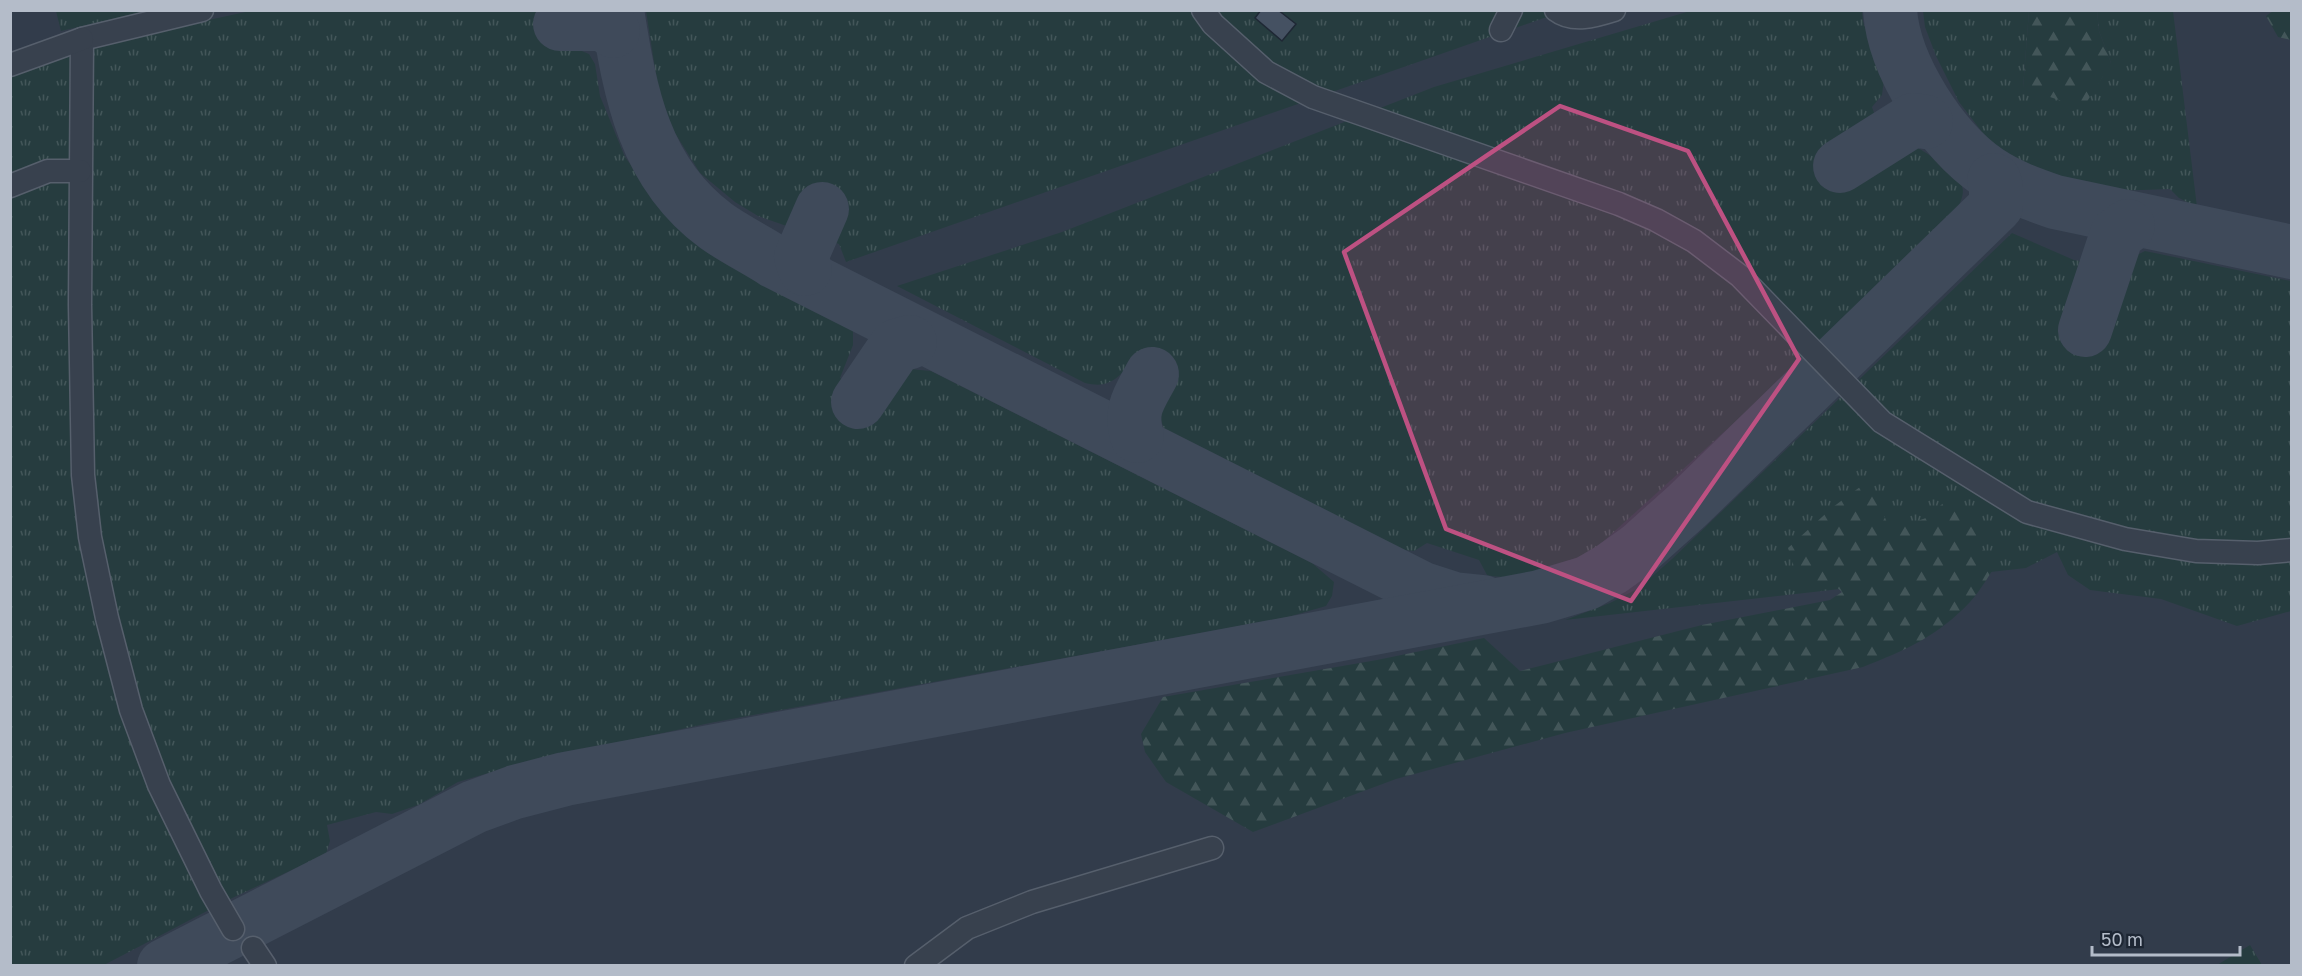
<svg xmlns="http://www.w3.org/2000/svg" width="2302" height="976" font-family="'Golos Text',sans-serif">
<defs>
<pattern id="grass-tufts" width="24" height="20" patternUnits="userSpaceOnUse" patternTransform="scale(1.5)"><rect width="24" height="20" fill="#263c3f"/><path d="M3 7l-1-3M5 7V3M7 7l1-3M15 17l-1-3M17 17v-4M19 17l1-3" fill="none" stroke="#435659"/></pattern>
<pattern id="forest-firs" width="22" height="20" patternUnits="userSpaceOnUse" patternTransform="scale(1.5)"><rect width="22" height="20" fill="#263c3f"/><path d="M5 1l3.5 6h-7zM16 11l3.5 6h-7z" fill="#435659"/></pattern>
</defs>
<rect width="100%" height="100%" fill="#242f3e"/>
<rect fill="#323c4b" x="11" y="11" width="2280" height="954"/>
<g fill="url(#grass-tufts)">
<polygon points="56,11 56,10 146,11 61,31"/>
<polygon points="250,11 573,11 577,49 589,54 595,64 600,96 625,157 670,219 727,264 842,320 853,330 853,345 840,378 887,402 910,369 931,371 1312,563 1334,582 1332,596 1326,606 1288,617 710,723 530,761 458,782 418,805 392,814 376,812 327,825 330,841 326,854 228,900 104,965 11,966 10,73 112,41"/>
<polygon points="646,11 1564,11 846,262 839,244 758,216 735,202 700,173 673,130 658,88"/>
<path d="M 1690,11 L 1862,11 L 1863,21 L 1872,51 L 1884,80 L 1882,95 L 1872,107 L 1890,157 C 1898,153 1907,145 1917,148 C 1925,150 1957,176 1961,184 C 1966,193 1960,203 1956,211 L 1799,364 L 1595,549 C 1563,565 1522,583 1487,575 L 1479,560 L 1427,543 L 1414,551 L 1394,549 L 1166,432 C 1158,419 1160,409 1166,395 L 1122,373 C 1111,384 1101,387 1085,383 L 897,286 L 1062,232 L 1434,87 Z"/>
<polygon points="1923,11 2029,11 2023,88 2111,63 2099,31 2097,11 2173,11 2197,207 2179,198 2170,189 2113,191 2036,171 1989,141 1959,102 1936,56 1925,27"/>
<polygon points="2012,233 2074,260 2125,268 2131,258 2145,251 2291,281 2291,611 2237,626 2161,599 2090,590 2068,575 2057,552 2026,568 1565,620 1610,603 1639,588 1672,559"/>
<polygon points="2250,945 2262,965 2217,965"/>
</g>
<g fill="url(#forest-firs)">
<polygon points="2029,11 2097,11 2099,31 2111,63 2083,108 2023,88"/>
<polygon points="2273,11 2291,11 2291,40 2278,37 2266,16"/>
<path d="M 1864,484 L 1877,498 L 1890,530 L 1926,518 L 1948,499 L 1976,522 L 1980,548 L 2000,559 C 1990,573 1982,589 1970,602 C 1938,636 1906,650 1863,667 L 1565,733 L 1396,779 L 1253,832 L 1166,782 L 1145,752 L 1141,734 L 1163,697 L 1377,660 L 1484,638 L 1520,671 L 1702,625 L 1830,600 L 1842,592 L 1832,583 L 1800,585 L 1788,548 L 1833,507 Z"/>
</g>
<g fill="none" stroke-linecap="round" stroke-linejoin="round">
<g stroke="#3f4a5a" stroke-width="54">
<path d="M 617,10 C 630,93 644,173 716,226 C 734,239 755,249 775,262 L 1423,589 L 1454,599 L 1483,602"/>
<path d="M 1890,10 C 1894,67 1942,140 1988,172 C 2009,186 2032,194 2055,202 L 2292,252"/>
<polyline points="560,24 605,24 613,31"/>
<polyline points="1840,166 1913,120 1926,122"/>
<polyline points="805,269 801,257 822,209"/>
<polyline points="2085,330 2117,234 2128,226"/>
<polyline points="858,402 896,346 910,342"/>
<path d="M 1137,436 C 1129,409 1140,397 1152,374"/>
<polyline points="164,966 474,807 515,792 565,779 1540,597 1587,583 1611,569 1639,549 1687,506 1996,206 1996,187 1994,180"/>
</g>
</g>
<polygon fill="#455162" stroke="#1f2835" stroke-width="1.5" points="1261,10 1278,10 1296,24 1282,41 1255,18"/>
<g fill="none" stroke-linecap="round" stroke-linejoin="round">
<defs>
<g id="minor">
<polyline points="202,10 82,39 80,305 83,475 90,537 107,618 131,710 159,785 211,891 233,929"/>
<polyline points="1203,10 1213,24 1266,72 1313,97 1619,204 1656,220 1694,241 1740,276 1882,422 2027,512 2125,539 2196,551 2258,553 2292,550"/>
<path d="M 1556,10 C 1573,23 1595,16 1614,10"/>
<polyline points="1501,30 1511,10"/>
<polyline points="10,65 82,39"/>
<polyline points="10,186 48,171 80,171"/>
<polyline points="253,948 265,966"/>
<polyline points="916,966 967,928 1032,902 1212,848"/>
</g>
</defs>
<use href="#minor" stroke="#565f6c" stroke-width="25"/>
<use href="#minor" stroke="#38414e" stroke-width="22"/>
</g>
<path fill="#bd5182" fill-opacity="0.2" stroke="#bd5182" stroke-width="4.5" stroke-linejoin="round" d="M 1560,106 L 1688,151 L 1799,359 L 1631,601 L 1446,529 L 1344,252 Z"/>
<rect width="2302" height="976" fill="none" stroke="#b4bcc9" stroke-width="24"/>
<path d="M2092 946v9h148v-9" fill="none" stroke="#b4bcc9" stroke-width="3"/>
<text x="2101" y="946" font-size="18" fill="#b4bcc9" stroke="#1d2633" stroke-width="4.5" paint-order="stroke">50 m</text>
</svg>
